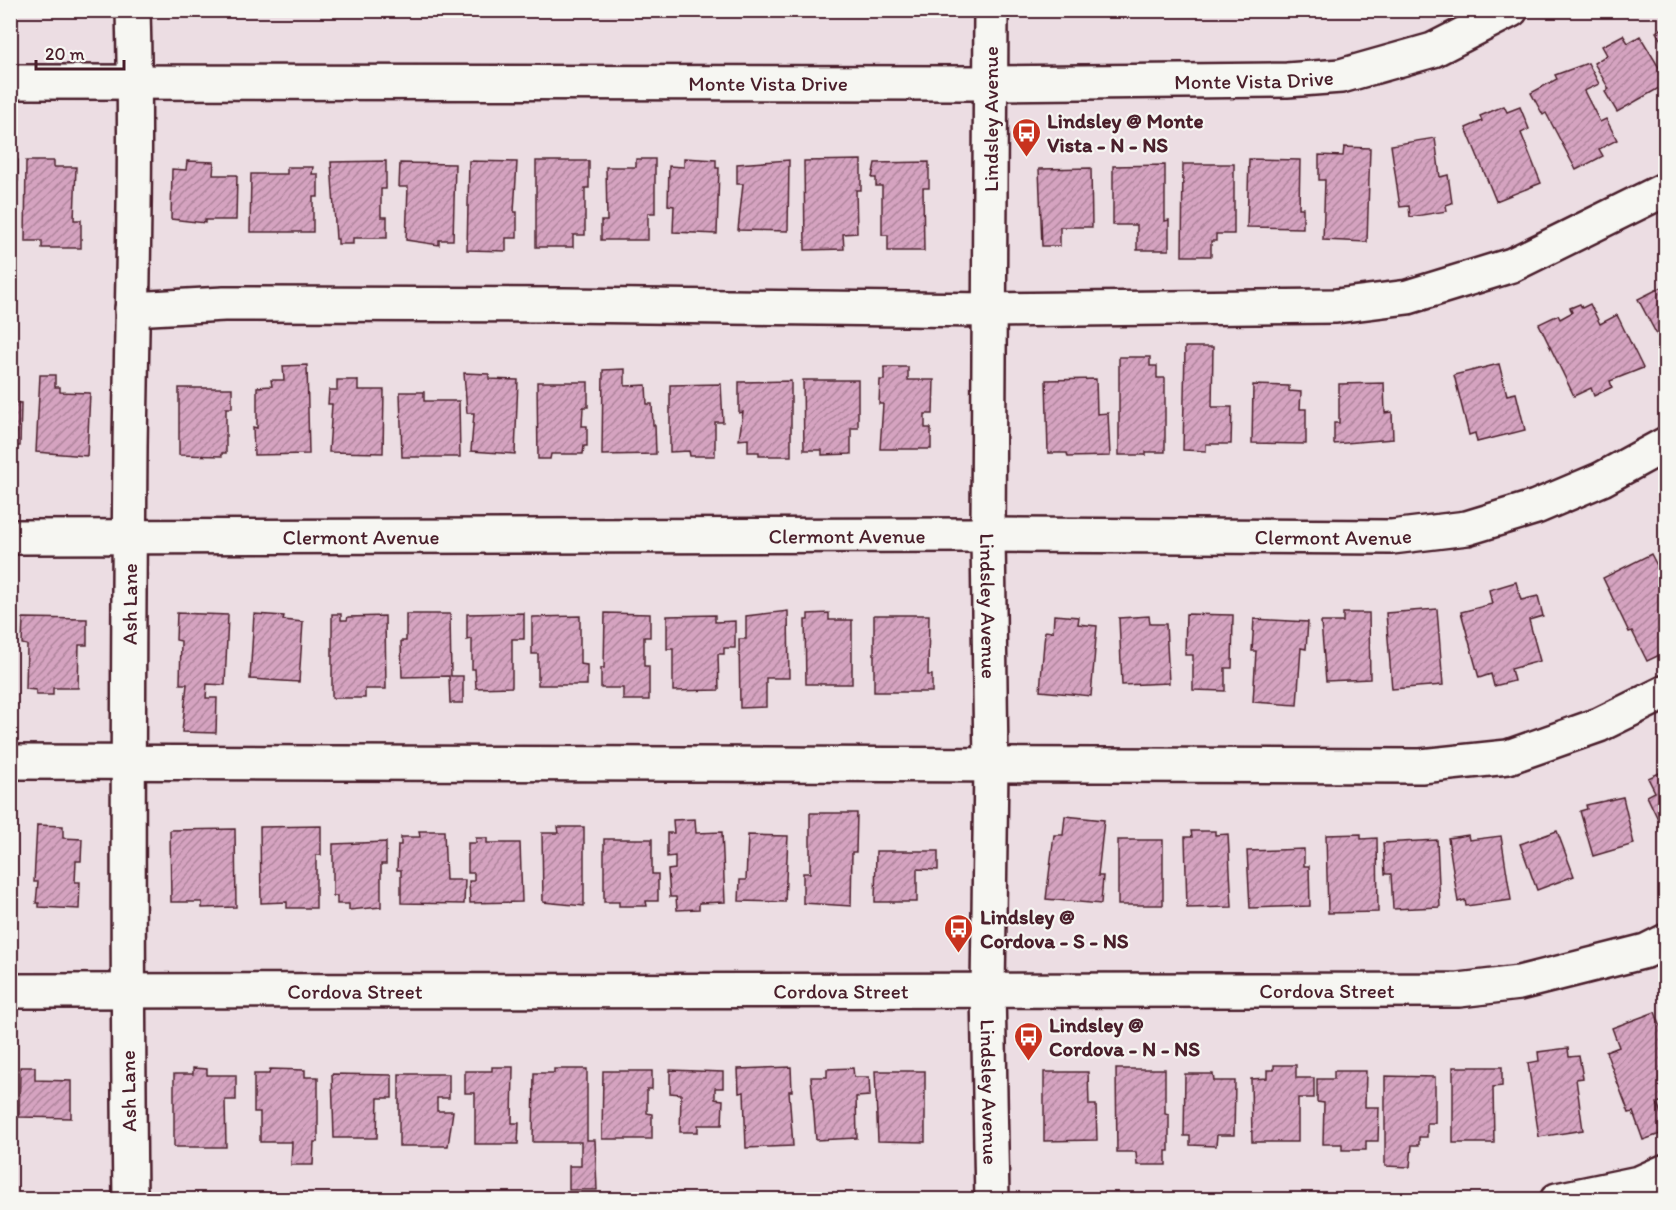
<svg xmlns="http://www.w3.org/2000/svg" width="1676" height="1210" font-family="Itim,sans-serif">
<defs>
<pattern id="building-hatch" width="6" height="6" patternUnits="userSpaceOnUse" patternTransform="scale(1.5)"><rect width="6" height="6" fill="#d5a3c0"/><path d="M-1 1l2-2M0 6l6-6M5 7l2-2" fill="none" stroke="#af849c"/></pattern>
</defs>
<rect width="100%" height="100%" fill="#ecdde3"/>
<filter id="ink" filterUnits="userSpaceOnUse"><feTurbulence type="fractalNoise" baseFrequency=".0167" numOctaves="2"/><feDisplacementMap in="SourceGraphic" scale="12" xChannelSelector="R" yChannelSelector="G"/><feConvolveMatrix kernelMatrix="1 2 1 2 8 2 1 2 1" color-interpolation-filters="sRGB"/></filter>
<g filter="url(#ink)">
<g fill="url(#building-hatch)" stroke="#4a1f2b" stroke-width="1.5">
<polygon points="1666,26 1666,48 1656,32"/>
<polygon points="1623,35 1628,43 1640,36 1666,79 1666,84 1617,112 1605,92 1609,89 1594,63 1607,55 1602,46"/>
<polygon points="1588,63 1599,84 1584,91 1600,122 1606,119 1617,140 1599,149 1603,156 1576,170 1546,113 1543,115 1531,93 1557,79 1555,75"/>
<polygon points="1504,106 1507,112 1520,107 1529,129 1521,133 1541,183 1496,201 1466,128 1482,121 1480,116"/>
<polygon points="1435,138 1440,177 1448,175 1452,203 1446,205 1447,211 1410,217 1409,206 1400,207 1391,145"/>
<polygon points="1344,147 1370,148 1367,242 1323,240 1325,180 1319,180 1319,155 1343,156"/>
<polygon points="684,158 716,160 716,168 719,168 717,234 673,232 674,206 668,205 669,166 684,167"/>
<polygon points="636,159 655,159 655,213 648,213 648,240 601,240 601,221 607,221 606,167 636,167"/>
<polygon points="1249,159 1300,160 1299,208 1303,208 1303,228 1247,227"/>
<rect x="10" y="160" width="8" height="21"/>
<polygon points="789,160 788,231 738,230 743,184 737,184 737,164"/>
<polygon points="861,160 861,190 856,190 857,233 843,234 844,249 805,250 804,161"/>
<polygon points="26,161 54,161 54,167 76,167 74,220 81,220 81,248 42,248 42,241 25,241"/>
<polygon points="187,161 214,162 213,175 237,175 236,220 205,220 205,223 171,219 172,169 186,170"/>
<polygon points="386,161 386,189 381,189 381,217 387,217 387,238 353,238 353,244 338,244 338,239 336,239 331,162"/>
<polygon points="469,161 517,162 514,212 517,212 517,238 506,238 506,251 467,250"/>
<polygon points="536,161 589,161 589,188 585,188 585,235 573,235 573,247 536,247"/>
<polygon points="929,162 929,188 923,188 924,251 888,251 888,235 882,235 882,186 876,186 876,178 872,178 875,163"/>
<polygon points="400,163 455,164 453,240 439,240 439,245 406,240 408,187 399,187"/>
<polygon points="1183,164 1234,164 1234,234 1216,234 1216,241 1211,241 1211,256 1182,256"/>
<polygon points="1165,165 1165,221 1169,220 1169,250 1137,250 1137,225 1113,225 1113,166"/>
<polygon points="287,167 313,167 312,174 318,174 318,197 313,197 313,232 250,232 251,174 287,174"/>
<polygon points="1091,168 1092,227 1060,227 1060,246 1042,246 1039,169"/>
<polygon points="1666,285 1666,352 1638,299"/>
<polygon points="1580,304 1582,308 1590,304 1600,324 1617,315 1643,368 1610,381 1612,387 1594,396 1591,388 1574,396 1539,324 1558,315 1560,319 1569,314 1572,312 1570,308"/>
<polygon points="1185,347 1213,347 1212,407 1232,407 1231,444 1206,444 1206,451 1183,450"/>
<polygon points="1119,357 1150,357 1150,366 1157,366 1157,378 1165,378 1165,452 1146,452 1146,455 1119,455"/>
<polygon points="1499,364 1507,395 1516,393 1525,430 1477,442 1475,433 1469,435 1454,375"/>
<polygon points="307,365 309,454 254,455 253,427 257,428 257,387 272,386 271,380 284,380 283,366"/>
<polygon points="884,367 908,367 908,380 934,380 933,414 925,414 925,428 931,428 931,449 880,449 883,404 879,404 880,380 884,380"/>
<polygon points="625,369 625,386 646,385 647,404 652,404 653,425 655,425 656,454 602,455 603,370"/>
<polygon points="464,373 489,374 489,379 518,380 515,454 471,451 474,413 467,413"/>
<polygon points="40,375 55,375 55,387 60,387 60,392 90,393 87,456 36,452"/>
<polygon points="1096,379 1097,414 1108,413 1110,456 1068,457 1067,453 1048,453 1046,380"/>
<polygon points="337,380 358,380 358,390 384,390 383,453 329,452 332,404 328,404 329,390 337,390"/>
<polygon points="803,380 858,380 858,428 851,428 851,454 822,455 822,450 804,450"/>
<polygon points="791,381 791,456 759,456 759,452 748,452 748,439 739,440 743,412 739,413 739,382"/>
<polygon points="537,382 588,382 588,407 583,407 582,426 587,426 587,446 584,446 583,454 551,454 550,459 538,459"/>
<polygon points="1384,383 1385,413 1392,412 1393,439 1334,444 1334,423 1339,423 1339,384"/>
<polygon points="721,384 723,422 715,422 715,456 690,456 689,451 670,452 670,385"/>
<polygon points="1253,385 1289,386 1289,391 1301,392 1300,409 1306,409 1306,444 1252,443"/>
<polygon points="179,388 232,388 232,408 226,408 226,453 222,453 222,456 179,455"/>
<polygon points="400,392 424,392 424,401 459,401 460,457 402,457"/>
<polygon points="10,402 21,403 20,446 10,446"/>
<polygon points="1651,554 1663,577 1666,576 1666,652 1647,661 1632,631 1629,632 1603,578"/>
<polygon points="1516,582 1521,600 1538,596 1543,616 1529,620 1540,661 1511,669 1514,681 1494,686 1491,674 1479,678 1461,612 1492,604 1489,590"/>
<polygon points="1437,609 1443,685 1392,689 1386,613"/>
<polygon points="788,611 789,678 766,678 766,707 740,708 739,639 746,639 746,616"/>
<polygon points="177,613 228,615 225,685 207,684 206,698 217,698 216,733 182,732 187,684 180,684 181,641 176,640"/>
<polygon points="524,613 524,639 512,639 512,687 476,688 475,669 472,669 472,639 467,640 467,614"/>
<polygon points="605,613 650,614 650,637 644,637 644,666 649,666 649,700 623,700 623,688 601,688 601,668 604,668"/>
<polygon points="829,613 829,620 852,620 852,684 806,684 805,620 808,620 808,614"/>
<polygon points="1343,613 1369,613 1370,679 1326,681 1321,622 1343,622"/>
<polygon points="254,614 284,616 283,620 303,622 299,682 250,679"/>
<polygon points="332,614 341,614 341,620 347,620 348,617 385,616 386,689 365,689 365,698 332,698"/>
<polygon points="406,614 450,614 451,676 463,676 463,703 450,703 449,676 402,677 401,641 406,641"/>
<polygon points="1186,614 1233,615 1232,668 1225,668 1225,691 1193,690 1193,655 1185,655"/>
<polygon points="715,615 715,622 735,621 735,648 724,648 724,654 718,654 719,690 673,691 673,649 667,649 667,616"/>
<polygon points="874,615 929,615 928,675 932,675 932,692 874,692"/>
<polygon points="1054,615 1079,617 1078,624 1097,626 1091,696 1040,691 1045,631 1053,632"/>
<polygon points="580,616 580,664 587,665 587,685 538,685 538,654 532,654 532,617"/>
<polygon points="1149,616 1150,624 1166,624 1169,683 1122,685 1119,618"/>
<polygon points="23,618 87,619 87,645 79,645 78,688 53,688 53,695 36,695 36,690 26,689 27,645 22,644"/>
<polygon points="1254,619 1308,622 1306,649 1301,648 1297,705 1253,702 1256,651 1252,651"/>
<polygon points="1666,770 1666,836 1647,796 1655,792 1648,778"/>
<polygon points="1623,797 1634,844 1593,856 1580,811 1587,809 1586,805"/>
<polygon points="810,813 857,813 856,852 852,852 851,906 803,903 803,873 810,873"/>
<polygon points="1065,816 1104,820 1098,876 1103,876 1101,904 1046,899 1054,835 1063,835"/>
<polygon points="695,819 696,833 722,832 725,902 699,903 699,909 677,910 676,897 670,897 668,870 675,869 675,856 667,857 667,833 674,833 673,820"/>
<polygon points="37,825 63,826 63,838 82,839 81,861 76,861 75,882 80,882 79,909 39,907 39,903 36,903 38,882 34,882"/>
<polygon points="321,826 321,855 316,855 316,908 287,908 287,902 261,903 260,827"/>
<polygon points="558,827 584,827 584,906 543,902 542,833 559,833"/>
<polygon points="235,829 236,907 202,908 202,902 171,902 170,830"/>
<polygon points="419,831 444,831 446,880 465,880 464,904 401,903 401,870 397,870 398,845 401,845 401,837 420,837"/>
<polygon points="1191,831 1215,831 1215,835 1228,834 1232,907 1187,908 1185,837 1192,837"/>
<polygon points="1557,831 1574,876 1537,890 1520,844"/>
<polygon points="1361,834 1361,839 1377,838 1378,912 1328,913 1326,835"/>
<polygon points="748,835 788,836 785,902 739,901 740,880 746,880"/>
<polygon points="1468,835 1469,840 1501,836 1511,900 1466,906 1465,900 1458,902 1448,838"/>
<polygon points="476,838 487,838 487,843 520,843 522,902 470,903 469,881 474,881 474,873 468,873 468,843 476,843"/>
<polygon points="604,839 652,839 652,874 658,874 658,901 646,901 647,906 619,906 619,902 604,902"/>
<rect x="1118" y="840" width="45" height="65"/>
<polygon points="1437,840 1440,907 1393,909 1391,874 1385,874 1383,843"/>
<polygon points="386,842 386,864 381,864 381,907 349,910 349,904 337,904 337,896 333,896 333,844"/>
<polygon points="1304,849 1304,866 1309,866 1310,906 1250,908 1247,851"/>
<polygon points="876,851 938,851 938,870 917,869 917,902 875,902"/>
<polygon points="1655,1012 1666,1040 1666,1100 1657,1103 1666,1126 1666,1132 1643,1140 1633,1112 1629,1113 1606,1052 1619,1047 1612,1028"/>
<polygon points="1568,1048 1569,1057 1579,1056 1583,1078 1576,1079 1583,1130 1539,1137 1528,1063 1539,1061 1538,1052"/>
<polygon points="1274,1065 1296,1065 1296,1078 1314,1078 1314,1098 1298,1098 1298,1142 1252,1142 1251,1079 1267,1078 1267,1070 1274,1070"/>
<polygon points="20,1067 35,1067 35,1080 71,1081 71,1118 19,1117"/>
<polygon points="492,1067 513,1067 512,1123 519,1123 518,1144 475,1144 475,1093 465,1093 465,1071 492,1071"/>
<polygon points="791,1067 792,1091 789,1091 793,1146 746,1148 744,1092 739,1093 738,1069"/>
<polygon points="1453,1067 1502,1067 1502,1086 1493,1087 1494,1143 1453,1143"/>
<polygon points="193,1068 207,1069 207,1075 236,1075 236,1100 225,1100 226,1147 174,1147 174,1074 193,1074"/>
<polygon points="853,1068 854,1077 869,1077 870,1096 856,1097 857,1138 816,1140 811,1077 827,1077 827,1069"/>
<polygon points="270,1069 305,1070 305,1077 318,1077 318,1142 314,1142 313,1165 291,1165 292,1142 260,1142 260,1112 254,1112 254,1074 269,1074"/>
<polygon points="554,1069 587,1069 587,1140 595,1140 597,1190 569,1190 569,1166 581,1166 581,1142 533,1142 534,1073 554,1073"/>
<polygon points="1116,1069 1165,1069 1165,1114 1169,1115 1169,1151 1166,1151 1166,1165 1137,1165 1136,1152 1117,1152"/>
<polygon points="670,1070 723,1072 723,1088 715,1088 715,1099 723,1100 722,1125 698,1125 698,1132 680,1132 681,1094 670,1093"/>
<polygon points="603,1071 652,1071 652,1089 647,1089 647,1113 652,1114 652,1139 602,1139"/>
<polygon points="875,1071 925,1071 925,1142 878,1141"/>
<polygon points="1334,1071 1366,1071 1365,1107 1379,1107 1378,1141 1366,1141 1366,1150 1342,1150 1342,1144 1323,1144 1324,1103 1317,1102 1317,1079 1334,1079"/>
<polygon points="1044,1072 1088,1072 1089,1105 1096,1105 1097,1140 1044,1141"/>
<polygon points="332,1074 392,1075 392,1098 378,1098 377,1138 334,1138"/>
<polygon points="399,1074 449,1074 449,1098 437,1098 437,1111 453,1111 448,1146 399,1146"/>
<polygon points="1185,1074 1213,1074 1214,1081 1235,1081 1234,1135 1217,1135 1216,1146 1190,1145 1190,1136 1184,1136"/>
<polygon points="1385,1076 1435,1077 1435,1123 1427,1123 1427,1137 1419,1137 1419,1145 1412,1145 1410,1167 1385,1166"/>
</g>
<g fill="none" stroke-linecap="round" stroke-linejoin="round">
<defs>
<g id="minor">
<path id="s1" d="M 991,10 L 988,535 L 991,765 L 988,990 L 992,1200"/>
<path id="s2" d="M 10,82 L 990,83 L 1287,80 L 1341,76 L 1433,50 L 1511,10"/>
<polyline points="132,309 224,304 564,305 990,310 1336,306 1408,297 1512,265 1666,189"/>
<path id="s3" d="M 10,537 L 988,535 L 1392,537 L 1467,528 L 1536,507 L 1602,479 L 1666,444"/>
<polyline points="10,762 1421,766 1508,757 1599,725 1666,692"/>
<path id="s4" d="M 10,991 L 1459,990 L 1519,983 L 1646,951 L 1666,941"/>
<path id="s5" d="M 130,1200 C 127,949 128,698 130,447 C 132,301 137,156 133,10"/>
<polyline points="1557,1200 1639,1183 1666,1171"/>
</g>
</defs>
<use href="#minor" stroke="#4a1f2b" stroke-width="38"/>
<use href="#minor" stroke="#f6f6f2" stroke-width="33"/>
</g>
</g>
<defs>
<symbol id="bus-pin" viewBox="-11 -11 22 30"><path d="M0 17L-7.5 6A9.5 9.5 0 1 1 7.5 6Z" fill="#c8321e" stroke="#f6f6f2"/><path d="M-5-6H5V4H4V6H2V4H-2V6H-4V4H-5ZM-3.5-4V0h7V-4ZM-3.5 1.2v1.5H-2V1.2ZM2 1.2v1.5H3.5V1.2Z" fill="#fff"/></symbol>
</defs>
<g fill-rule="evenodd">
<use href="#bus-pin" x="1010" y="116" width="33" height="45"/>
<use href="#bus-pin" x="942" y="912" width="33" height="45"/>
<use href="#bus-pin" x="1012" y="1020" width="33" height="45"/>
</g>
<g text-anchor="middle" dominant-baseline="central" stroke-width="4.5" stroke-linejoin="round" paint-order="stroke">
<g font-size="21" fill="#4a1f2b" stroke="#f6f6f2">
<text stroke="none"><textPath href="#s2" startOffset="1244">Monte Vista Drive</textPath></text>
<text stroke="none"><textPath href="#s2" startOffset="758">Monte Vista Drive</textPath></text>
<text transform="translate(990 119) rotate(-90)">Lindsley Avenue</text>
<text stroke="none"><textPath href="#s3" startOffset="351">Clermont Avenue</textPath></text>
<text stroke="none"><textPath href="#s3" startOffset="837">Clermont Avenue</textPath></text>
<text stroke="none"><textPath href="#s3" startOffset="1323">Clermont Avenue</textPath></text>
<text stroke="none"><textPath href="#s5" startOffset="596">Ash Lane</textPath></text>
<text stroke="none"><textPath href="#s1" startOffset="596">Lindsley Avenue</textPath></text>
<text stroke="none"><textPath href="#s4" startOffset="1317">Cordova Street</textPath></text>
<text stroke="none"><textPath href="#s4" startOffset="345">Cordova Street</textPath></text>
<text stroke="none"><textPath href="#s4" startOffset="831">Cordova Street</textPath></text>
<text transform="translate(128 1091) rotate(-91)">Ash Lane</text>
<text stroke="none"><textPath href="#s1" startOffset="1082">Lindsley Avenue</textPath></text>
</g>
<g font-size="21" font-weight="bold" fill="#4a1f2b" stroke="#f6f6f2" text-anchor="start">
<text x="1047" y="120">Lindsley @ Monte<tspan x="1047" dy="24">Vista - N - NS</tspan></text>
<text x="980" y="916">Lindsley @<tspan x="980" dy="24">Cordova - S - NS</tspan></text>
<text x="1049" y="1024">Lindsley @<tspan x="1049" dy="24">Cordova - N - NS</tspan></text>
</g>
</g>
<rect width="1676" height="1210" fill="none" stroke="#f6f6f2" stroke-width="36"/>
<rect x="18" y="18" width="1640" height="1174" fill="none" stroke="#4a1f2b" stroke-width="2" filter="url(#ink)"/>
<path d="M36 60v9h88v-9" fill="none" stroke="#4a1f2b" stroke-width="3"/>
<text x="45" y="60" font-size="18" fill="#4a1f2b" stroke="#f6f6f2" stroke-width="4.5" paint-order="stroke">20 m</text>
</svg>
